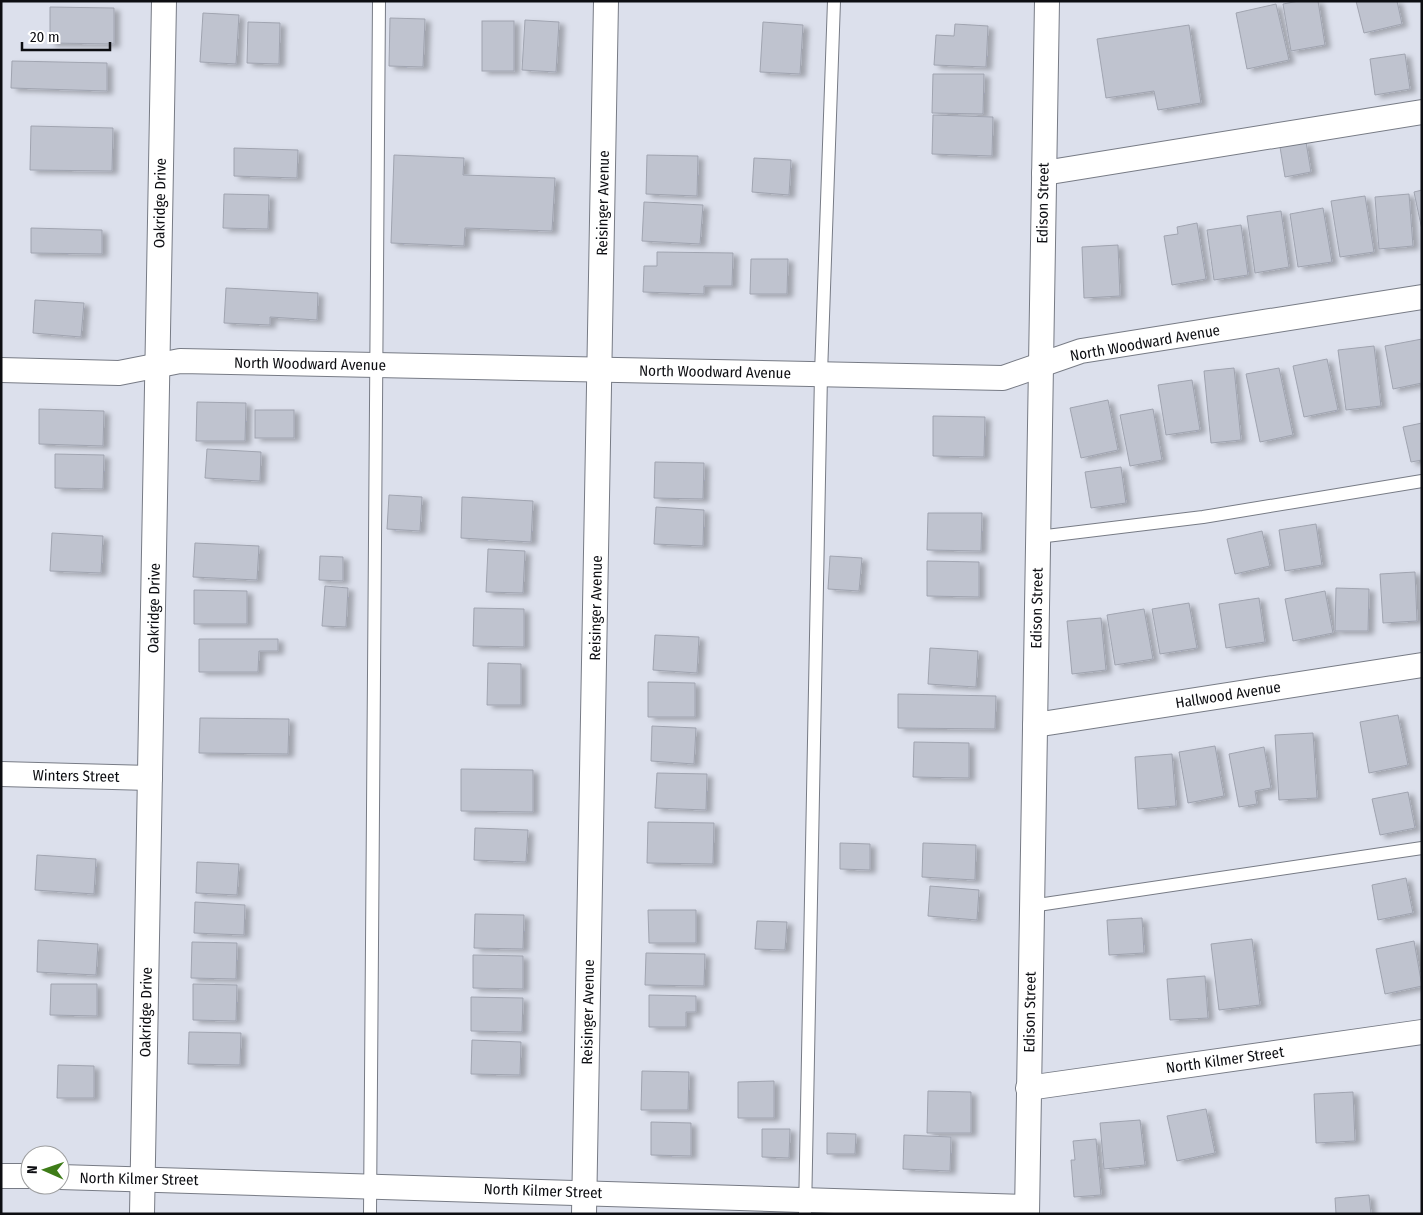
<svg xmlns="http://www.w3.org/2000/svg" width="1423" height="1215" font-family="'Fira Sans Condensed',sans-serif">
<defs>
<filter id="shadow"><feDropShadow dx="5.5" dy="3" stdDeviation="2.5" flood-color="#0004"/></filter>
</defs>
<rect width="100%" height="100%" fill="#dce0ec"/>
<g fill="#bfc3cf" stroke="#a0a4b0" filter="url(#shadow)">
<polygon points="1299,1 1318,1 1325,45 1291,51 1283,4"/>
<polygon points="1356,1 1397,1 1402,24 1364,33"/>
<polygon points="1276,4 1289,60 1247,69 1236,13"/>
<polygon points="50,7 114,8 114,44 50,43"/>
<polygon points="203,13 239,15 236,64 200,62"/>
<polygon points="390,18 425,19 423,67 389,66"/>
<polygon points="525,20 559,22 556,72 522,70"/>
<rect x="482" y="21" width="32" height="50"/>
<polygon points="248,22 280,23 279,64 247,63"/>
<polygon points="763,22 803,25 800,74 760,72"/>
<polygon points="955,24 988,26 986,67 934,65 936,35 954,36"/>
<polygon points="1189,25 1201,103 1158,110 1154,91 1106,98 1097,39"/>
<polygon points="1405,54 1410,89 1375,95 1370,59"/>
<polygon points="12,61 107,63 107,91 11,88"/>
<polygon points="933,74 984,74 983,114 932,113"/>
<polygon points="933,115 993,117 992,156 932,154"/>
<polygon points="31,126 113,128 112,171 30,170"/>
<polygon points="1306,142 1311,172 1285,177 1280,147"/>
<polygon points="234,148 298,150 297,178 234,176"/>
<polygon points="394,155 464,158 463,175 555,178 552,231 465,228 464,246 391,243"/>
<polygon points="647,155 698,156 697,196 646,194"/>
<polygon points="754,158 791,160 789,195 752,192"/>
<polygon points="1422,190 1422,230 1414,192"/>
<polygon points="224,194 269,195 268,229 223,228"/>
<polygon points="1409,194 1413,246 1379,249 1375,197"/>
<polygon points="1365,196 1374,252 1340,257 1331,201"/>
<polygon points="644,202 703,205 700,244 642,241"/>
<polygon points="1323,208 1332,262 1298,267 1290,214"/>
<polygon points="1281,211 1289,267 1255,273 1247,216"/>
<polygon points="1197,223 1206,279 1172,285 1164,236 1178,234 1177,227"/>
<polygon points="1241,225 1248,275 1214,280 1207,230"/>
<polygon points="31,228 102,230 102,254 31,253"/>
<polygon points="1118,245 1120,296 1084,298 1082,247"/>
<polygon points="657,252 733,253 732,286 704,286 704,294 643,292 644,266 657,266"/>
<polygon points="751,259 788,259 787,294 750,294"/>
<polygon points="226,288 318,293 317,320 270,317 270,325 224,323"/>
<polygon points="35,300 84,303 81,337 33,333"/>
<polygon points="1422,339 1422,383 1393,389 1385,346"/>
<polygon points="1374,346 1381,406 1346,410 1338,350"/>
<polygon points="1327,359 1338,410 1304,417 1293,366"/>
<polygon points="1234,368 1241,440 1211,443 1204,371"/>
<polygon points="1279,368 1293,435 1260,442 1246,374"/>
<polygon points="1192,380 1200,430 1166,435 1158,385"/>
<polygon points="1108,400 1118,450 1081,458 1070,408"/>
<polygon points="197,402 246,403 245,441 196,441"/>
<polygon points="39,409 104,411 103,446 39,444"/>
<polygon points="1153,409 1162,460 1130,466 1120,415"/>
<rect x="255" y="410" width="39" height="28"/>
<polygon points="933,416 985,417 984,457 933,456"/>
<polygon points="1422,423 1422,460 1411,462 1403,427"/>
<polygon points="207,449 261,452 260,481 205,478"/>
<polygon points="55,454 104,455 103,489 55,488"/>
<polygon points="655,462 704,463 703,499 654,498"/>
<polygon points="1121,467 1126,503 1091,508 1085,472"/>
<polygon points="389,495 422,497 420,531 387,529"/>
<polygon points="462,497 533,501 531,542 461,538"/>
<polygon points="656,507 704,510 703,546 654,544"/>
<polygon points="928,513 982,513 981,551 927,550"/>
<polygon points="1316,524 1322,565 1285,571 1279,530"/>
<polygon points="1262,531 1270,566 1235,574 1227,539"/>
<polygon points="52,533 103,536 101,573 50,571"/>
<polygon points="195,543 259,546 257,580 193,577"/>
<polygon points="488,549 525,551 523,593 486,592"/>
<polygon points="320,556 343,557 343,581 319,580"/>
<polygon points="830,556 862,558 859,591 828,589"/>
<polygon points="927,561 979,562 979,597 927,596"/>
<polygon points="1415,572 1417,621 1383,623 1380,574"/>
<polygon points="325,586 348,588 346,627 322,626"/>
<polygon points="1336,588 1369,589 1368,631 1335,631"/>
<polygon points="194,590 247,591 247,624 194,624"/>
<polygon points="1325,591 1333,633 1293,641 1285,599"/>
<polygon points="1259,598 1265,642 1226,648 1219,604"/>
<polygon points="1189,603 1197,648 1160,654 1152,609"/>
<polygon points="474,608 524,609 524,647 473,646"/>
<polygon points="1144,609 1153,659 1115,665 1107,615"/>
<polygon points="1101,618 1106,670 1072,674 1067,621"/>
<polygon points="655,635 699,637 697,673 653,670"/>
<polygon points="199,639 278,639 278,651 259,651 258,672 199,672"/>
<polygon points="930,648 978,651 976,687 928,684"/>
<polygon points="488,663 521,664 521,705 487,705"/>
<polygon points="648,682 695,683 695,717 648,717"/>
<polygon points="898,694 996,696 995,729 898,728"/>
<polygon points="1398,715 1408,765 1369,773 1360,722"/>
<polygon points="200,718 289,719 288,754 199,753"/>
<polygon points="652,726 696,728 694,764 651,761"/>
<polygon points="1313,733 1317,798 1279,800 1275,735"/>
<polygon points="914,742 969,743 969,778 913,777"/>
<polygon points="1215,746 1224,796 1188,803 1179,752"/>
<polygon points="1264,747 1271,788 1255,791 1257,804 1239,807 1229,754"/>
<polygon points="1172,754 1176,806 1138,809 1135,757"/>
<polygon points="461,769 533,770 533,812 461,811"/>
<polygon points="657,773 707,774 706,810 655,808"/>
<polygon points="1408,792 1415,828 1380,835 1372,799"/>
<polygon points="648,822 714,823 713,864 647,863"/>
<polygon points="475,828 528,830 526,862 474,860"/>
<polygon points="840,843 870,844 870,870 840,869"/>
<polygon points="923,843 976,845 975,880 922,877"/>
<polygon points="37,855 96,859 94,894 35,890"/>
<polygon points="197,862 239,864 237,895 196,893"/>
<polygon points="1406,878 1413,913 1378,920 1372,885"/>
<polygon points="930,886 979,890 977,920 928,916"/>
<polygon points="195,902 245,905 244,935 194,933"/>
<polygon points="648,910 696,910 696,943 649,943"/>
<polygon points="475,914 524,915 523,949 474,948"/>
<polygon points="1142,918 1144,953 1109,955 1107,920"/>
<polygon points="757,921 787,922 785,950 755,949"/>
<polygon points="1252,939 1260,1005 1219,1010 1211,944"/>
<polygon points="38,940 98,944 96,975 37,972"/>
<polygon points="1414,941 1422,986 1385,994 1376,949"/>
<polygon points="192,942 237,943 236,979 191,978"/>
<polygon points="646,953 705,954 704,986 645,985"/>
<polygon points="473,955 523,956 523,989 473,988"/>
<polygon points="1205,976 1208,1018 1170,1020 1167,979"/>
<polygon points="51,984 97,984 97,1016 50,1015"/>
<polygon points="193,984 237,985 236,1021 193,1020"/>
<polygon points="649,995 696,996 696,1012 686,1012 686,1027 649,1027"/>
<polygon points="471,997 523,998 522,1032 471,1031"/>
<polygon points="189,1032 241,1033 240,1065 188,1064"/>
<polygon points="472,1040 521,1042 520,1075 471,1074"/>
<polygon points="58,1065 94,1066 94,1098 57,1098"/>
<polygon points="642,1071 689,1072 688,1110 641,1110"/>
<polygon points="774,1081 774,1118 738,1118 738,1082"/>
<polygon points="928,1091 971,1092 971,1133 927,1133"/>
<polygon points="1353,1092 1355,1141 1316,1143 1314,1094"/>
<polygon points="1206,1109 1215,1153 1177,1161 1167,1116"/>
<polygon points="1140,1120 1145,1165 1104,1169 1100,1123"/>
<polygon points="651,1122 691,1123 691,1156 651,1155"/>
<polygon points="762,1129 790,1129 789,1158 762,1157"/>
<polygon points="827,1133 856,1134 855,1154 827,1154"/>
<polygon points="904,1135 951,1137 950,1171 903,1169"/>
<polygon points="1096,1139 1101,1195 1074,1197 1071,1160 1075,1160 1073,1141"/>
<polygon points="1369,1195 1371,1214 1336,1214 1335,1198"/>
</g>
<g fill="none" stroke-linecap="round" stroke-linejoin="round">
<defs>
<g id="service">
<polyline points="1038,537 1203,517 1422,481"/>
<polyline points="1031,906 1422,848"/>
<polyline points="370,1214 379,1"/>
<polyline points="805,1214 821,374 834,1"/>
</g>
<g id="minor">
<polyline points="1044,173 1422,112"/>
<polyline points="1,370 119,373 180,361 1003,378 1081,351 1422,297"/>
<polyline points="1035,725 1422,665"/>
<polyline points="1,774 150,778"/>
<polyline points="1028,1088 1422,1032"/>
<polyline points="1,1176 30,1176"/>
<polyline points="60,1177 1027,1207"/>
<polyline points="142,1214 164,1"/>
<polyline points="584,1214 606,1"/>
<polyline points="1027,1214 1047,1"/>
</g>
</defs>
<use href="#service" stroke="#777b85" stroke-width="14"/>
<use href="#minor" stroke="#777b85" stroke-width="26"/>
<use href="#service" stroke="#fff" stroke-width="12"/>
<use href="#minor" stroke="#fff" stroke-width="24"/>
</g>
<g text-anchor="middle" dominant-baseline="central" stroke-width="4" stroke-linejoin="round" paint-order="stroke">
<g font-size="15" fill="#0d0e12" stroke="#fff">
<text transform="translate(160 203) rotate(-89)">Oakridge Drive</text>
<text transform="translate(603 203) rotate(-89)">Reisinger Avenue</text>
<text transform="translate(1043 203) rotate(-89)">Edison Street</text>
<text transform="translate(1145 343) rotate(-10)">North Woodward Avenue</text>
<text transform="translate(310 364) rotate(1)">North Woodward Avenue</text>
<text transform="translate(715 372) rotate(1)">North Woodward Avenue</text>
<text transform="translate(154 608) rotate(-89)">Oakridge Drive</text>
<text transform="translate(596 608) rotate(-89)">Reisinger Avenue</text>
<text transform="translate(1037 608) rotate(-89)">Edison Street</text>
<text transform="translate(1228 695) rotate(-9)">Hallwood Avenue</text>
<text transform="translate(76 776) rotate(1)">Winters Street</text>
<text transform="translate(146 1012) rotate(-89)">Oakridge Drive</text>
<text transform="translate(588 1012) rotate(-89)">Reisinger Avenue</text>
<text transform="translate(1030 1012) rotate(-89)">Edison Street</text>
<text transform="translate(1225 1060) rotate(-8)">North Kilmer Street</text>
<text transform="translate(139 1179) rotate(1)">North Kilmer Street</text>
<text transform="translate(543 1191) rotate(2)">North Kilmer Street</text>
</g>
</g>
<rect width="1423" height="1215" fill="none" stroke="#0d0e12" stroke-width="5"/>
<g transform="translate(45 1170) rotate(272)"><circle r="24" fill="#ffffff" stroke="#9e9fa0"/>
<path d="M0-4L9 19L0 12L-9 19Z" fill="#3e7c18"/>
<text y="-8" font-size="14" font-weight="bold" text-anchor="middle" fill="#0d0e12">N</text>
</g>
<path d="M22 42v8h88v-8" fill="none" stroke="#0d0e12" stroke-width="2.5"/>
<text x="30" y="42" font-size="15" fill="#0d0e12" stroke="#ffffff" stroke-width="4" paint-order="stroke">20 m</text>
</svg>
